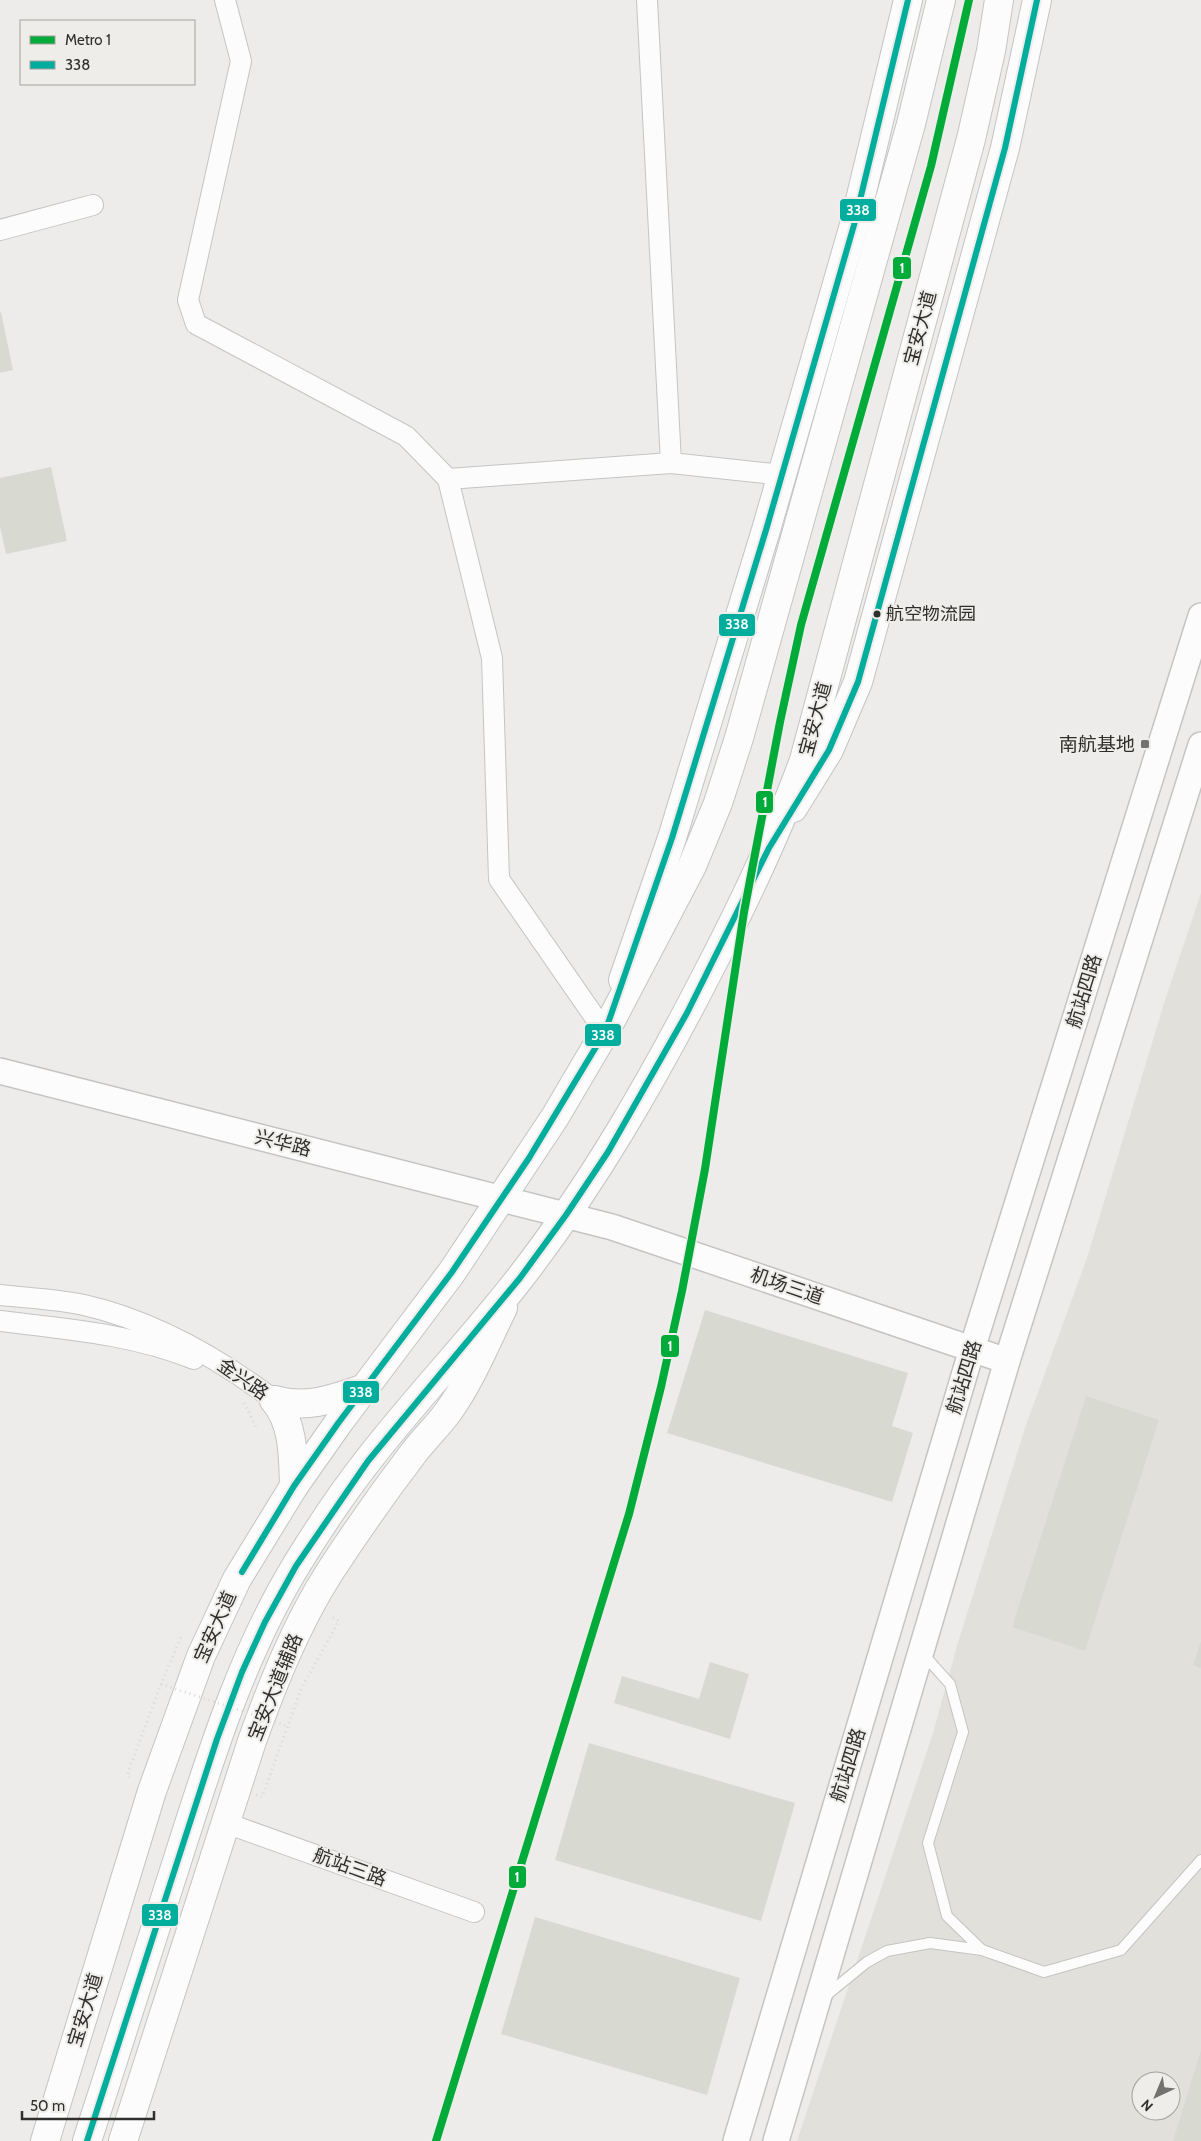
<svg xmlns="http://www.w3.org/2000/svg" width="1201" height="2141" font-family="Cabin,'Noto Sans SC',sans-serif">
<rect width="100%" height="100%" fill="#edeceb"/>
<path fill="#e2e0da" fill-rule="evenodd" d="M 1201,893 L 1201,2141 L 797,2141 L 933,1733 L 957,1646 L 1026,1425 L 1087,1258 L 1165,1000 ZM 1141,2081 L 1171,2081 L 1171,2111 L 1141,2111 Z"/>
<g fill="#d8dad1">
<polygon points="1,312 13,370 0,373 0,313"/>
<polygon points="51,467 67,541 6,554 0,527 0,478"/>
<polygon points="705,1310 908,1373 892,1426 913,1433 892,1502 667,1433"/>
<polygon points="1086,1396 1159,1420 1085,1651 1012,1627"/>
<polygon points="1201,1641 1201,1668 1193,1665"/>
<polygon points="710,1662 749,1674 730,1739 614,1703 622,1676 699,1699"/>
<polygon points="589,1743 795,1803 761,1921 555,1860"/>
<polygon points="535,1917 740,1978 707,2095 501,2034"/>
<polygon points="1201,2051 1201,2141 1173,2141 1201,2050"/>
</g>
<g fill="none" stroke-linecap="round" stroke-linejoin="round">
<defs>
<g id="service">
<polyline points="982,1950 1044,1972 1121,1950 1201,1860"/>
<polyline points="823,1998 867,1962 887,1951 930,1943 982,1950 947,1916 928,1843 963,1732 950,1684 923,1654"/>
</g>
<g id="minor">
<polyline points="225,0 241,61 188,300 196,324 406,436 448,479 492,658 499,879 605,1032"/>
<polyline points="647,0 671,463"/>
<polyline points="0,230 93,205"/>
<polyline points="448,479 671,463 782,475"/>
<path d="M 0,1295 C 27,1298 57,1299 84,1305 C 154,1321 217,1357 274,1400"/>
<path d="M 0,1321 C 66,1329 132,1334 194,1359"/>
<polyline points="226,1823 474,1912"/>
</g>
<g id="tertiary">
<polyline points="0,1071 612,1227 1007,1361"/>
<polyline points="736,2141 972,1349 1201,616"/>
<polyline points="776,2141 1007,1361 1201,745"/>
</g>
<g id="secondary">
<polyline points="793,808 829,750 858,682 1005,148 1037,0"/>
<polyline points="623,980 672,838 766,530 854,225 908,0"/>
<path d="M 123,2141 L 252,1741 C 273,1683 296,1625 329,1573 C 355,1533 383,1493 412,1455 C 423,1440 437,1427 448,1412 C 471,1380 486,1342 503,1308"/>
</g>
<g id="primary">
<path d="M 274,1400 C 308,1409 333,1399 365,1388"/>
<path d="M 274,1400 C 294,1424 293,1456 294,1486"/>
<polyline points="45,2141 152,1791 201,1656 237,1579 294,1486 339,1422 452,1272 555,1117 605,1032 692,866 718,803 739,738 911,124 941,0"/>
<path d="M 87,2141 C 118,2046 148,1951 179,1855 C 211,1755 242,1654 297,1564 C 319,1528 343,1492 369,1459 C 417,1397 472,1340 520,1278 C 593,1184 652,1081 706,976 C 743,905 777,834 804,760 L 971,139 L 991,51 L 999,0"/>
</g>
</defs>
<use href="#service" stroke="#c5c4c3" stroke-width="12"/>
<use href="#minor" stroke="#c5c4c3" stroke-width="22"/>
<use href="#tertiary" stroke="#c5c4c3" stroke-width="28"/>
<use href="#secondary" stroke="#c5c4c3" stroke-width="30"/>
<use href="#primary" stroke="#c5c4c3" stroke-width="30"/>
<g stroke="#d9d8d7" stroke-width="3" stroke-dasharray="1 4" stroke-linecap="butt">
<polyline points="244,1403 256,1427"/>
<polyline points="130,1777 127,1775 161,1684 181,1637 183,1638"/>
<polyline points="256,1795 262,1797 302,1687 339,1621 330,1616"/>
</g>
<use href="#service" stroke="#fcfcfc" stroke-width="10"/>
<use href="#minor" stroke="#fcfcfc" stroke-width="20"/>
<use href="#tertiary" stroke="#fcfcfc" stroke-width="25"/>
<use href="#secondary" stroke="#fcfcfc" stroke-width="28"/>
<use href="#primary" stroke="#fcfcfc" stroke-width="28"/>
<polyline stroke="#d9d8d7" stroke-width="3" stroke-dasharray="1 4" stroke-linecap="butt" points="161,1684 287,1726"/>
<defs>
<g id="bus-1">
<polyline points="242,1572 294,1486 339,1422 452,1272 529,1158 605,1032 672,838 766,530 854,225 908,0"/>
<polyline points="87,2141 217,1739 242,1672 265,1622 296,1566 368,1461 520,1278 566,1215 608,1152 687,1013 769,848 829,750 858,682 1005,148 1037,0"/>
</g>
</defs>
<use href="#bus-1" stroke="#eeedea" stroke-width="10"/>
<use href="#bus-1" stroke="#01ad9c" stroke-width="6"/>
<defs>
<polyline id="metro-1" points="436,2141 629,1514 661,1387 682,1291 705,1169 744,912 780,722 801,625 931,166 969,0"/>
</defs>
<use href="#metro-1" stroke="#eeedea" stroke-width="11"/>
<use href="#metro-1" stroke="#00ab39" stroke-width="8"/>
</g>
<circle fill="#2f2f2e" stroke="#eeedea" stroke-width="2" cx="877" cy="614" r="4.5"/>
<rect fill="#727170" stroke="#eeedea" stroke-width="2" x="1140" y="739" width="10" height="10" rx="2.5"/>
<g text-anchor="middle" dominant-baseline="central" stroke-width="4" stroke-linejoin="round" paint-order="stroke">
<g font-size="18" fill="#2f2f2e" stroke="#eeedea" text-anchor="start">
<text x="886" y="614">航空物流园</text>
</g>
<g font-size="19" fill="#2f2f2e" stroke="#eeedea">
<text transform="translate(920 328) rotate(-75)">宝安大道</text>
<text transform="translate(815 719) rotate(-75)">宝安大道</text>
<text transform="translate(1084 991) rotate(-73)">航站四路</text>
<text transform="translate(283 1143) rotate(14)">兴华路</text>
<text transform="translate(787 1286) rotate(19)">机场三道</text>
<text transform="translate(964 1377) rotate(-73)">航站四路</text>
<text transform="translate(243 1379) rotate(35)">金兴路</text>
<text transform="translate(215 1627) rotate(-66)">宝安大道</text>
<text transform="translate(275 1687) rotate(-68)">宝安大道辅路</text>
<text transform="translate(848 1765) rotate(-73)">航站四路</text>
<text transform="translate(350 1867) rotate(20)">航站三路</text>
<text transform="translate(85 2010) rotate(-73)">宝安大道</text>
</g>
<g font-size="19" fill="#2f2f2e" stroke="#eeedea" text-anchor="end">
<text x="1135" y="744">南航基地</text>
</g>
</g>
<g stroke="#eeedea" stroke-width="2">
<rect x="839" y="198" width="38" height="24" rx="5" fill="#01ad9c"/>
<rect x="892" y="256" width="20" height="24" rx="5" fill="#00ab39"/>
<rect x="718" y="613" width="38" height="24" rx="5" fill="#01ad9c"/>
<rect x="755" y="790" width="19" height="24" rx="5" fill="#00ab39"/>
<rect x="584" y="1023" width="38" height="24" rx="5" fill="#01ad9c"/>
<rect x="660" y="1334" width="20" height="24" rx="5" fill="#00ab39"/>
<rect x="342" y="1380" width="38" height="24" rx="5" fill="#01ad9c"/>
<rect x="508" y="1865" width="19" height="24" rx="5" fill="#00ab39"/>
<rect x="141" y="1903" width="38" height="24" rx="5" fill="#01ad9c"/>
</g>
<g font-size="14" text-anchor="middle" font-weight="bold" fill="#fff">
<text x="858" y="215">338</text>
<text x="902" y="273">1</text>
<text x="737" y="629">338</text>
<text x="765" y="807">1</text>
<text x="603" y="1040">338</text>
<text x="670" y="1351">1</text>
<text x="361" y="1397">338</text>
<text x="517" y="1882">1</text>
<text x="160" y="1920">338</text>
</g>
<rect x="20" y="20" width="175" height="65" fill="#eeedea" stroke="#a2a19f"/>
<rect x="30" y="36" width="25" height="8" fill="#00ab39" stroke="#a2a19f"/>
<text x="65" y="45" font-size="15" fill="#2f2f2e">Metro 1</text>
<rect x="30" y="61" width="25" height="8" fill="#01ad9c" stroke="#a2a19f"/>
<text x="65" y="70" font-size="15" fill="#2f2f2e">338</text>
<g transform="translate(1156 2096) rotate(224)"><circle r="24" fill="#eeedea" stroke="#a2a19f"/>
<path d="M0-4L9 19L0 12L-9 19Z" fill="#727170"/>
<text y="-8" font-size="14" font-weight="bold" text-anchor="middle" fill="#2f2f2e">N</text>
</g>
<path d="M22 2111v8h132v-8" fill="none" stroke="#2f2f2e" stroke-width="2.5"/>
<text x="30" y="2111" font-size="15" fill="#2f2f2e" stroke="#eeedea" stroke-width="4" paint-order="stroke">50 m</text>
</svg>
